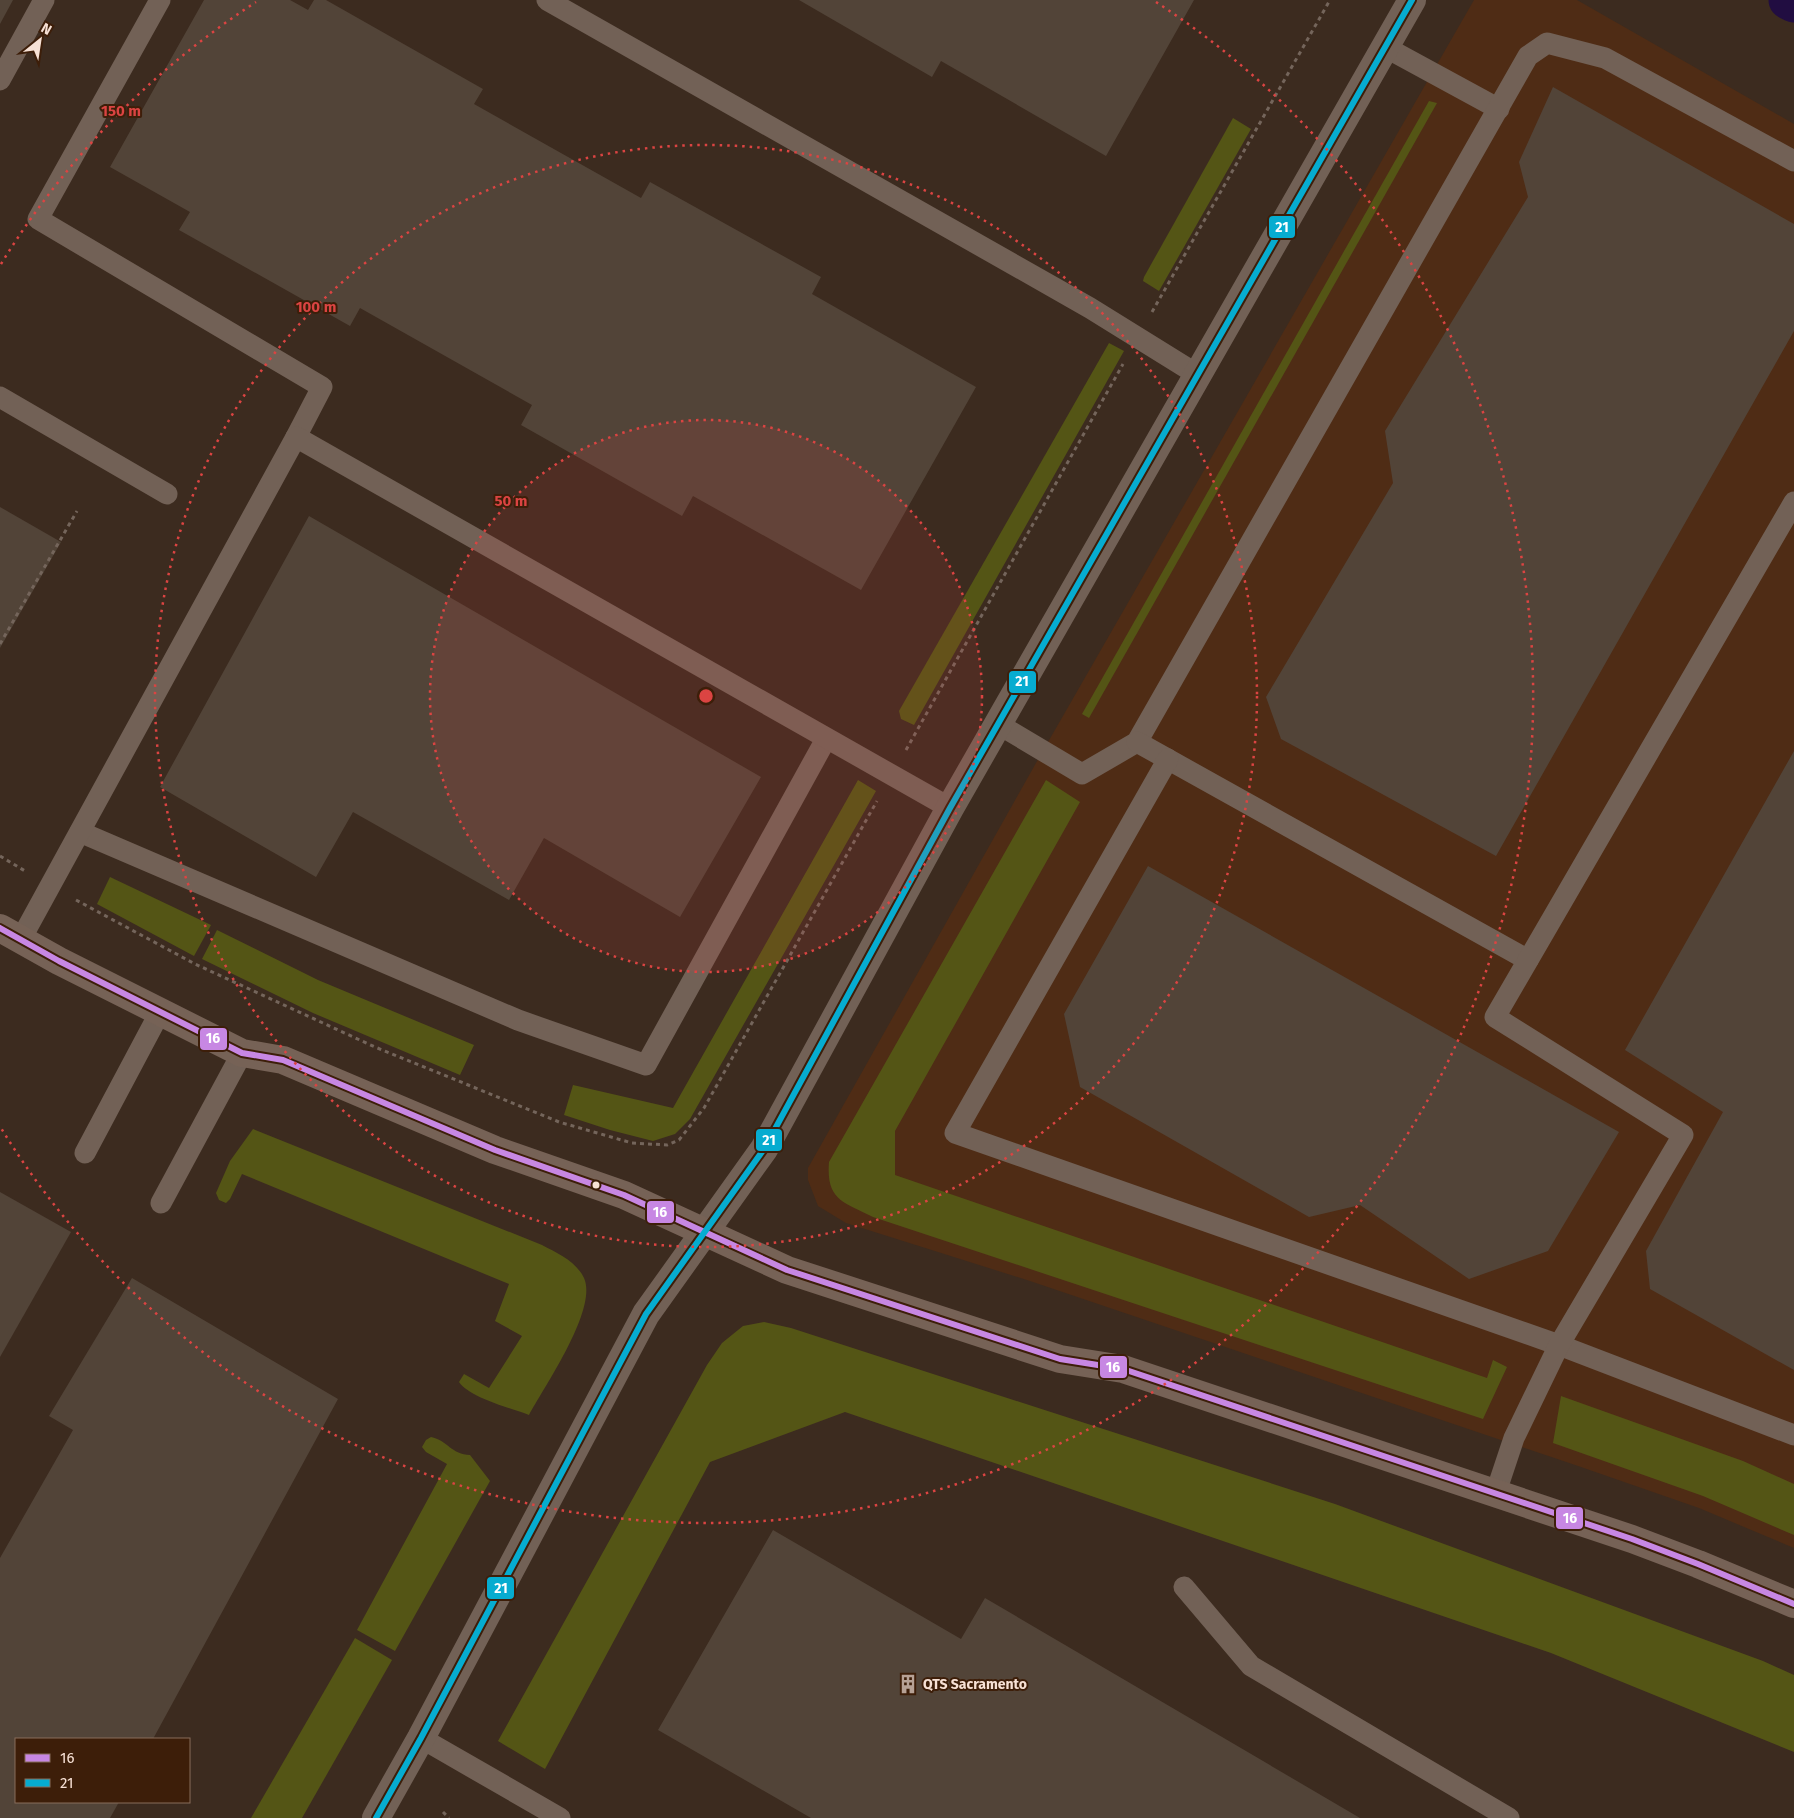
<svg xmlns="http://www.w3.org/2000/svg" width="1794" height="1818" font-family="'Fira Sans',sans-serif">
<rect width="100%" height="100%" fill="#3c2b1f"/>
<polygon fill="#4f2c15" points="1474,0 1577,0 1794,124 1794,1548 1699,1508 1581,1467 1030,1281 846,1223 818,1206 808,1180 808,1168 1036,763"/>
<g fill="#545515">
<polygon points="1429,101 1437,103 1089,718 1082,714"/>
<polygon points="1233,118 1251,129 1159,291 1143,281 1144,277"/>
<polygon points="1109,343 1124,351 914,725 901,719 899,711"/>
<polygon points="858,780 876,791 690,1119 675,1134 653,1141 610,1130 564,1115 573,1085 673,1108"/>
<path d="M 1046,780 L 1080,802 L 895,1131 L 895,1175 L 1487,1378 L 1493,1360 L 1507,1367 L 1483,1419 L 873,1217 C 843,1202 826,1200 829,1162 Z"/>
<polygon points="110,877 211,925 194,956 97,904"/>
<polygon points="217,930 318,980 474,1045 460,1075 313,1013 202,959"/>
<path d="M 253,1129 L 542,1245 C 557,1253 576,1261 584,1278 C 598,1309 545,1386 529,1415 C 511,1408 470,1398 459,1382 L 464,1374 L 489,1388 L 522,1336 L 495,1321 L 509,1284 L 242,1174 L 230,1199 L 226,1203 L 219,1200 L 216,1193 L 230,1161 Z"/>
<polygon points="764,1322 791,1328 1335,1504 1763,1661 1794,1675 1794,1752 1551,1653 845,1412 710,1462 545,1769 498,1741 707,1365 722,1343 743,1326"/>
<polygon points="1561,1396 1743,1461 1794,1484 1794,1535 1703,1496 1553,1443"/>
<path d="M 431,1437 C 447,1440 452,1455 470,1455 L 490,1481 L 395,1651 L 357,1630 L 447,1464 L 426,1452 L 422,1447 L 426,1440 Z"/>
<polygon points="355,1638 392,1660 302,1818 251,1818"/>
</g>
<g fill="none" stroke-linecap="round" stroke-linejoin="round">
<polyline stroke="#210d41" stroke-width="39" points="1788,0 1794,3"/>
</g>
<g fill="#524438">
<polygon points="0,0 13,0 0,24"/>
<polygon points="204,0 290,0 308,10 314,0 326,0 483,89 474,104 641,198 650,182 821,277 812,294 976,387 861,590 693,496 682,516 521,425 532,405 360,308 350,326 179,230 190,212 110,167"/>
<polygon points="799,0 1194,0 1106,156 941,61 932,77"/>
<polygon points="1553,87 1794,224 1794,331 1496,856 1281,739 1266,697 1393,483 1385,431 1528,197 1519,162"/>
<polygon points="0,507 61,542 0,648"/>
<polygon points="309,516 761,777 680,917 544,838 509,900 353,812 316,877 160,787"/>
<polygon points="1794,751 1794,1370 1650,1289 1646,1251 1723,1112 1625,1050"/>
<polygon points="1148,866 1619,1132 1548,1251 1469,1279 1360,1205 1309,1217 1080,1087 1064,1014"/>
<polygon points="0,1192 71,1232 0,1357"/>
<polygon points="132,1278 338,1399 153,1739 16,1739 16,1802 119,1802 110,1818 0,1818 0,1558 73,1430 49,1416"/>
<polygon points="773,1530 961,1639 985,1598 1360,1818 811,1818 658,1730"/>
</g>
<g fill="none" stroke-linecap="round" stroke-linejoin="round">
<g stroke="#74655b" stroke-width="3" stroke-dasharray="4 4" stroke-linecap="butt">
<polyline points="1152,312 1330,0"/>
<polyline points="0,644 77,511"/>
<polyline points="906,750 1123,364"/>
<polyline points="0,856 25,871"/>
<polyline points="76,900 195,964 375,1047 559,1122 632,1143 667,1145 679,1140 704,1108 877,801"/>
<polyline points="443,1812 449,1818"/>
</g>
<g stroke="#726156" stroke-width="21">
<polyline points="160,0 38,219 322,387 296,437"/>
<polyline points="547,0 1090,308 1198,375"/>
<polyline points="1385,47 1499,109"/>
<polyline points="0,80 44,0"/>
<polyline points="0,397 167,494"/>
<polyline points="998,724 1082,774 1137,742 1528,56 1547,43 1605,58 1794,161"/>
<polyline points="1137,742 1528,960"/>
<polyline points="1168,759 955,1133 1559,1345 1794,1435"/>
<polyline points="80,832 518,1020 646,1065 826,739"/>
<polyline points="21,939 296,437 950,808"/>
<polyline points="85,1153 160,1012"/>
<polyline points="161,1203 242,1053"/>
<polyline points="1496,1492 1514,1438 1559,1345 1683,1135 1495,1017 1794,502"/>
<polyline points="1184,1587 1251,1666 1509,1818"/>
<polyline points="421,1738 560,1818"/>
</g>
<polyline stroke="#726156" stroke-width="28" points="376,1818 421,1738 646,1314 764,1149 950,808 1412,0"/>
<polyline stroke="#766256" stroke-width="28" points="0,928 59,961 242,1053 283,1060 495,1150 624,1195 787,1270 1060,1359 1123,1369 1632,1539 1698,1564 1794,1604"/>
<defs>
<polyline id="bus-1" points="0,928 59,961 242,1053 283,1060 495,1150 624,1195 787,1270 1060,1359 1123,1369 1632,1539 1698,1564 1794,1604"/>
<polyline id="bus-2" points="376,1818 421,1738 646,1314 764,1149 950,808 1412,0"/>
</defs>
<use href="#bus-1" stroke="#3d1e09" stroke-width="10"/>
<use href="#bus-2" stroke="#3d1e09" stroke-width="10"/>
<use href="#bus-1" stroke="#c787e3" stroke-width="6"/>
<use href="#bus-2" stroke="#06acd0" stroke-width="6"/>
</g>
<circle cx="706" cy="696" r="276" fill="#db4442" fill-opacity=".12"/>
<g fill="none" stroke="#db4442" stroke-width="2.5" stroke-dasharray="2.5 5">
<circle cx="706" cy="696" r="276"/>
<circle cx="706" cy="696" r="551"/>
<path d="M1 264A827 827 0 0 1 256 2M1156 2A827 827 0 1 1 1 1128"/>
</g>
<defs>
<symbol id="building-bare" viewBox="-9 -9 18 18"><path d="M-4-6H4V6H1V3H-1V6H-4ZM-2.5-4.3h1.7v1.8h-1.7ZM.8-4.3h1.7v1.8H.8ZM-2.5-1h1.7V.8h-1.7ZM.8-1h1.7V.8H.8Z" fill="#b6a195" stroke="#3d1e09" stroke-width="2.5" paint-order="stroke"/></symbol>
</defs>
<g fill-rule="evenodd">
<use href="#building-bare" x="894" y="1670" width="28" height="28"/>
</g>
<circle fill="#f7e1d5" stroke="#3d1e09" stroke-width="2" cx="596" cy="1185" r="4.5"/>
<g text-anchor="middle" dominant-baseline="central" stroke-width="4" stroke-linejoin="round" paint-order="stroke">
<g font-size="14" font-weight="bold" fill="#f7e1d5" stroke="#3d1e09" text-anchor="start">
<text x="923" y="1684">QTS Sacramento</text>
</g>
</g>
<circle cx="706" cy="696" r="8" fill="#db4442" stroke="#3d1e09" stroke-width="2.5"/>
<g font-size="15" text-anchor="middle" font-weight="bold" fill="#db4442" stroke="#3d1e09" stroke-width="4" stroke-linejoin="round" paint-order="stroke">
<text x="121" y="116">150 m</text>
<text x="316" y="312">100 m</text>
<text x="511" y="506">50 m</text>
</g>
<g stroke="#3d1e09" stroke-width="2">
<rect x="1268" y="215" width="28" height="24" rx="5" fill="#06acd0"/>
<rect x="1008" y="670" width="29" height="24" rx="5" fill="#06acd0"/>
<rect x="199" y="1027" width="29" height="24" rx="5" fill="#c787e3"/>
<rect x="755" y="1128" width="28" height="24" rx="5" fill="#06acd0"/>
<rect x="646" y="1200" width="29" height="24" rx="5" fill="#c787e3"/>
<rect x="1099" y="1355" width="29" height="24" rx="5" fill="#c787e3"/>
<rect x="1555" y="1506" width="29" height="24" rx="5" fill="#c787e3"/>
<rect x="486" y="1576" width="29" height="24" rx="5" fill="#06acd0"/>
</g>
<g font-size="14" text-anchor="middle" font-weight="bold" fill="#fff">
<text x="1282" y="232">21</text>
<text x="1022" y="686">21</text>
<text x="213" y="1043">16</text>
<text x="769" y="1145">21</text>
<text x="660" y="1217">16</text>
<text x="1113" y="1372">16</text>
<text x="1570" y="1523">16</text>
<text x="501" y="1593">21</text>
</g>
<rect x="15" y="1738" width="175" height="65" fill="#3d1e09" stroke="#876c5b"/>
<rect x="25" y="1754" width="25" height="8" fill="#c787e3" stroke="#876c5b"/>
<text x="60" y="1763" font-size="15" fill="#f7e1d5">16</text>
<rect x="25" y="1779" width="25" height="8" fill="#06acd0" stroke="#876c5b"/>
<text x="60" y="1788" font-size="15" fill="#f7e1d5">21</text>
<g transform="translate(40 40) rotate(30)" stroke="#3d1e09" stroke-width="4" paint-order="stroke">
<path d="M0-4L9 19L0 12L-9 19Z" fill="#f7e1d5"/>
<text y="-8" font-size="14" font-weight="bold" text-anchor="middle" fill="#f7e1d5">N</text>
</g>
</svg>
